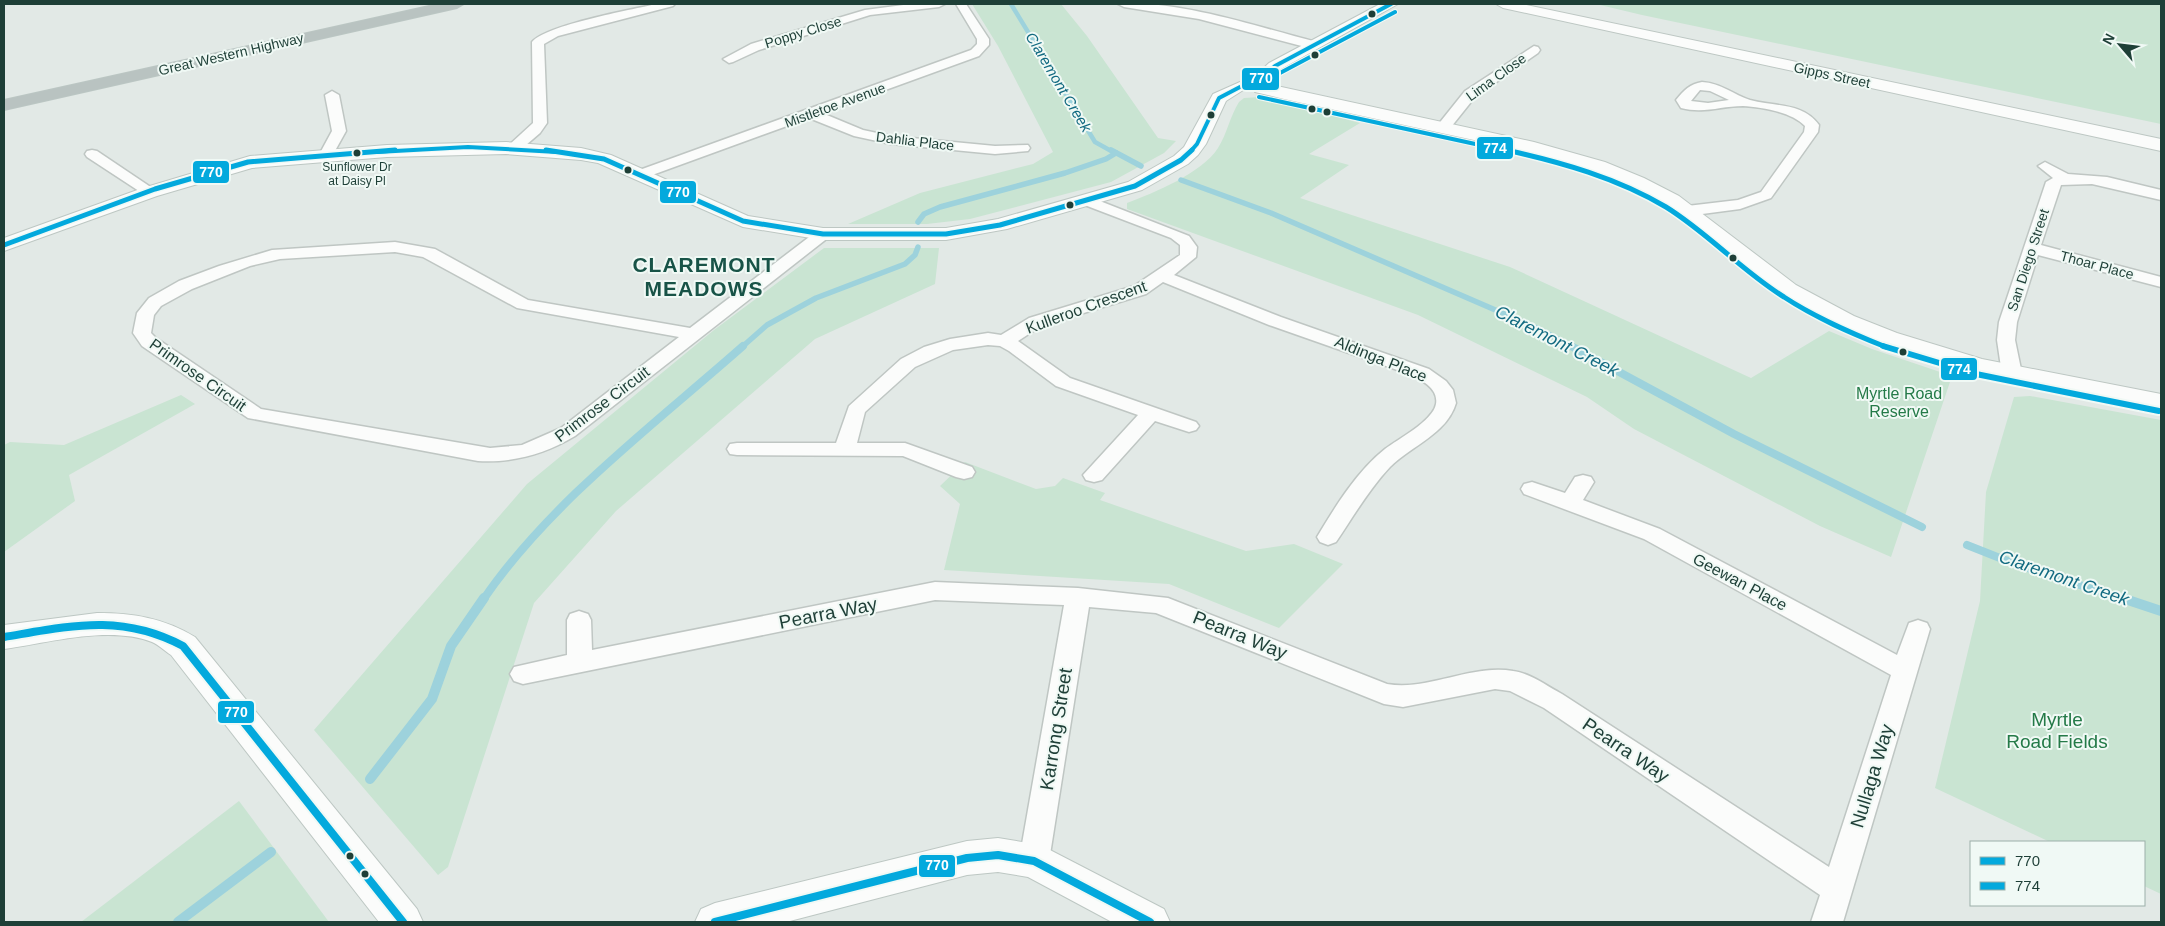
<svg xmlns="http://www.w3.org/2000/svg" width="2165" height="926" font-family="Helvetica,sans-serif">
<rect width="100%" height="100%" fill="#e2e9e6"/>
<g fill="#c9e4d2">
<polygon points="972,4 1061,4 1087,36 1158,138 1176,141 1164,153 1111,182 970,219 927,224 848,224 920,193 1033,164 1053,152 998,46"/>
<polygon points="1596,4 2161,4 2161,124 1642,15"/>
<path d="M 1261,97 L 1360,123 L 1309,154 L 1349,165 L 1300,198 L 1510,267 L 1751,378 L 1829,331 L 1872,349 L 1952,376 L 1891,557 L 1820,526 L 1634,429 L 1587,397 L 1418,315 L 1127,209 L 1127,203 C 1154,193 1202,173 1218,148 C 1227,134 1230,116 1239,102 L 1244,98 Z"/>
<polygon points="824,248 939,248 935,284 815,339 616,511 534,603 448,867 438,875 314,730 527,484 714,330"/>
<polygon points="181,395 195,404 69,475 75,501 4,552 4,445 10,442 64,445"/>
<polygon points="2030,396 2161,420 2161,894 2144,886 2144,842 2050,842 1935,788 1980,601 1986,492 2014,397"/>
<polygon points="965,462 1036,489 1055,486 1063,478 1105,493 1100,500 1246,551 1294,544 1343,564 1279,628 1169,584 944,570 960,504 940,486"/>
<polygon points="239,801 329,922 81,922"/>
</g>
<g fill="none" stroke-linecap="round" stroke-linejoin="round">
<polyline stroke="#9dd2dc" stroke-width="4.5" points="1011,4 1095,142 1113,152"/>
<g stroke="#9dd2dc" stroke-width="5.5">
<polyline points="1111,150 1141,166"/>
<polyline points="1181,180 1271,213 1537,328 1573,347"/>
<polyline points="918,222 924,214 940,207 1065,173 1106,159 1116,153"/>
<polyline points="742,347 767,325 816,298 905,264 915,255 918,247"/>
</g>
<g stroke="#9dd2dc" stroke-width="8">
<polyline points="1571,346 1734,434 1922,527"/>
<polyline points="1967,545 2015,564 2126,600"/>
<path d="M 483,600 C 549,503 656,423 743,346"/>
</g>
<g stroke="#9dd2dc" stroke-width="10">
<polyline points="2122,598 2161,611"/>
<polyline points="370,779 432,699 451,646 484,598"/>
<polyline points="178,922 271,852"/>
</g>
<defs>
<g id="street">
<path d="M 656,4 L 675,4 L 673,6 L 558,36 L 544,44 L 547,123 L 540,133 L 519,151 L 509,151 L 507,148 L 509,145 L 533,123 L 532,42 C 546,25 631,10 656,4 Z"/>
<polygon points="911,4 945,4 939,7 870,15 759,50 733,62 729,63 723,59 751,44 865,10"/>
<polygon points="956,4 966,4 989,39 989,45 979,56 822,113 863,130 891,136 995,146 1028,145 1030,148 1028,151 995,154 891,144 854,136 809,118 644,178 634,178 632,175 634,172 971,50 977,44 977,39"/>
<path d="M 1118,4 C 1180,0 1257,27 1317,42 L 1319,45 L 1313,49 L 1199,19 L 1124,7 Z"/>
<polygon points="1534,46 1538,47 1540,50 1538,53 1475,97 1447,132 1437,132 1435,129 1437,126 1465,91"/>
<path d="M 1702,82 C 1721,83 1734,95 1750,100 C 1775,107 1802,102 1819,125 L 1818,132 L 1771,198 L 1740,209 L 1687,216 L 1679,211 L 1687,206 L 1738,200 L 1761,192 L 1804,132 L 1805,126 C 1792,112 1761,107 1743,106 C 1721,106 1704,114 1681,108 L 1676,100 C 1684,90 1690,84 1702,82 ZM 1700,90 L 1710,91 L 1729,100 L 1708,103 L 1691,101 Z"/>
<polygon points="332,91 339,95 346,131 331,158 326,159 319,155 332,131 325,95"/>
<polygon points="92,150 97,151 158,192 150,197 145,195 87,157 85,154 87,151"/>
<polygon points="2045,162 2068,174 2107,177 2161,190 2161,200 2092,184 2061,185 2041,245 2161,277 2161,287 2038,255 2017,322 2015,340 2022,374 2019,378 2005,378 2002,374 1997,340 1999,322 2046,182 2053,178 2038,166"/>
<path d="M 1087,196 L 1189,236 L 1197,247 L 1196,257 L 1174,275 L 1281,317 L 1429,369 L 1446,381 L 1453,390 L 1456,403 C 1447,434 1411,446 1390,467 C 1369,489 1353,517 1336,542 L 1328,545 L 1320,542 L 1317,537 C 1335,507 1357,471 1385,449 C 1398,439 1433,421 1436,404 C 1439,386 1417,378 1403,372 L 1269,325 L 1163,282 L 1146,294 L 1041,326 L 1018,341 L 1070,378 L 1196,422 L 1199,426 L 1196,430 L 1189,432 L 1155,421 L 1102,480 L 1094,482 L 1086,480 L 1083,475 L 1138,415 L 1056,386 L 1009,351 L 1000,346 L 988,345 L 953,350 L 915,367 L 865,412 L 857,443 L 905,443 L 972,467 L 975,472 L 972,477 L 964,479 L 956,477 L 903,456 L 737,455 L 730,454 L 727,449 L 730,444 L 737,443 L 836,443 L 849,406 L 901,359 L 924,347 L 950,339 L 988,333 L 1001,335 L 1029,318 L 1134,286 L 1180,255 L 1180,245 L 1171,238 L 1082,204 L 1079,201 L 1082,198 Z"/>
<path d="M 823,229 L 829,231 L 831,234 L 829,237 L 575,436 C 545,454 513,463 478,461 L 248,418 L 142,346 L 133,333 L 137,313 L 149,298 L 179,281 L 219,266 L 272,250 L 395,242 L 435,249 L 528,300 L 690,328 L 817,231 ZM 395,252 L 423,257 L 517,308 L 679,337 L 561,428 L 522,445 L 490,448 L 261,409 L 156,338 L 151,333 L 154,315 L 161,306 L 192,289 L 250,266 L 280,259 Z"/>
<path d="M 1583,475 L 1591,477 L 1594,482 L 1583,500 L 1660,529 L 1897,655 L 1909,623 L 1918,620 L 1927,623 L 1930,629 L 1843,922 L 1811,922 L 1820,895 L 1544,708 L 1510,691 L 1495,689 L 1403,707 L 1384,704 L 1156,613 L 1089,607 L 1049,861 L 1045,870 L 1034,874 L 1023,870 L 1019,861 L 1064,605 L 935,600 L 523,684 L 514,681 L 510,674 L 514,667 L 567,655 L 567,620 L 570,614 L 579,611 L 588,614 L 591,620 L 592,650 L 935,582 L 1078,588 L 1168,598 L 1387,684 C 1429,691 1471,664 1513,671 C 1530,673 1547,686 1562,694 L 1829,867 L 1891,675 L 1644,539 L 1524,494 L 1521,489 L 1524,484 L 1532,482 L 1565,493 L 1575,477 Z"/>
</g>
<g id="secondary">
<polygon points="1380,4 1398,4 1281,69 1263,83 1534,142 1605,162 1644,178 1679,196 1796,285 1854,316 1897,333 1982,359 2161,394 2161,410 1969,370 1880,343 1837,326 1780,294 1665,205 1630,186 1591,170 1534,153 1284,99 1255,92 1253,88 1258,84 1252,79 1269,63"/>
<polygon points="1496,4 1522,4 2161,139 2161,151 1503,8"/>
<polygon points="1240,82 1246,83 1248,87 1226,101 1206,144 1198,155 1188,164 1142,190 1007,229 946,240 823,240 743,227 598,163 581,160 506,154 387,157 252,168 157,196 4,251 4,238 143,188 250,156 387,145 506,142 581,148 611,155 748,216 823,228 946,228 998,219 1128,182 1174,156 1184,147 1213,94"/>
<path d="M 97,613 C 133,613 164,618 195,637 L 417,909 L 423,922 L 379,922 L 171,655 C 165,651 159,645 152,642 C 110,625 47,643 4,649 L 4,625 Z"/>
<polygon points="998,838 1034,844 1048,849 1164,909 1170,922 1112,922 1028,877 998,872 967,875 786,922 695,922 701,909 715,903 967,841"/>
</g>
<polygon id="highway" points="438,4 464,4 457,8 4,110 4,100"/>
</defs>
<use href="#street" stroke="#bfc6c3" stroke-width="3"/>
<use href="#secondary" stroke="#bdc7c3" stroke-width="2"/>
<use href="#highway" stroke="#bbc6c3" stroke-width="2"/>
<use href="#street" fill="#fbfcfb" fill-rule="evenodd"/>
<use href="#secondary" fill="#fbfcfb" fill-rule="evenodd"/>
<use href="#highway" fill="#b9c3c1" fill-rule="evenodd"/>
<defs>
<g id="bus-1-far2">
<polyline points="1260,79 1275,66 1391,4"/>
<polyline points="377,152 468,147 557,152"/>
<polyline points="1190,152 1197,144 1219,98 1240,87"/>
</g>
<g id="bus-1-far1">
<polyline points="546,150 604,159 743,221 823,234 946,234 1000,225 1135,186 1181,160 1192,150"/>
<polyline points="4,245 155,189 248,162 395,150"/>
</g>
<g id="bus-1">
<path d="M 4,637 C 70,626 121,613 183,646 L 403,922"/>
<polyline points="715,922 967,858 998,855 1034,861 1150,922"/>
</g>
<g id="bus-2-far2">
<polyline points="1266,86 1280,73 1395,12"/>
<polyline points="1259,97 1512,152"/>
</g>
<path id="bus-2-far1" d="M 1506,150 C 1561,162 1617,178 1666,207 C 1708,233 1742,271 1784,297 C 1816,318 1851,333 1886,347"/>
<polyline id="bus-2" points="1883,346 1976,374 2159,411"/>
</defs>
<use href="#bus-1-far2" stroke="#f0f9f5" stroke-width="6"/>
<use href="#bus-1-far1" stroke="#f0f9f5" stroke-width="8"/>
<use href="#bus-1" stroke="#f0f9f5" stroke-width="12"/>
<use href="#bus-2-far2" stroke="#f0f9f5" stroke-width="6"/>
<use href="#bus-2-far1" stroke="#f0f9f5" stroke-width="8"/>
<use href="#bus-2" stroke="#f0f9f5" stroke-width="10"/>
<use href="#bus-1-far2" stroke="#03a9dd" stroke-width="4"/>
<use href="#bus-1-far1" stroke="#03a9dd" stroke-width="5"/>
<use href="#bus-1" stroke="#03a9dd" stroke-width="8"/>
<use href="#bus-2-far2" stroke="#03a9dd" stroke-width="4"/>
<use href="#bus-2-far1" stroke="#03a9dd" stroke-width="5"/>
<use href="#bus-2" stroke="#03a9dd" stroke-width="6"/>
</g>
<g fill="#1e3f37" stroke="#f0f9f5" stroke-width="2">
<circle cx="1372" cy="14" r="4.5"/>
<circle cx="1315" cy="55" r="4.5"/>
<circle cx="1312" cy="109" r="4.5"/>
<circle cx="1327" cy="112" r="4.5"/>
<circle cx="1211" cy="115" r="4.5"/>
<circle cx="357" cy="153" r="4.5"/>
<circle cx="628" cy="170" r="4.5"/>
<circle cx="1070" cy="205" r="4.5"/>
<circle cx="1733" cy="258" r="4.5"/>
<circle cx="1903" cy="352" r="4.5"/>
<circle cx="350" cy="856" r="4.5"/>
<circle cx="365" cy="874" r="4.5"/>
</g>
<g text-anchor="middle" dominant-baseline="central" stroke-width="4" stroke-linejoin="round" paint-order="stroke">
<g font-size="12" fill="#1e3f37" stroke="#f0f9f5">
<text x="357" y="167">Sunflower Dr<tspan x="357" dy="14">at Daisy Pl</tspan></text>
</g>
<g font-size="14" fill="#1e3f37" stroke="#f0f9f5">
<text transform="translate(803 32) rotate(-17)">Poppy Close</text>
<text transform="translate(231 54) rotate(-13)">Great Western Highway</text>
<text transform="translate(1832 75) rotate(12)">Gipps Street</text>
<text transform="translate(1496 77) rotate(-36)">Lima Close</text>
<text transform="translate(835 105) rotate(-20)">Mistletoe Avenue</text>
<text transform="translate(915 141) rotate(7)">Dahlia Place</text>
<text transform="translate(2028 260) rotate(-72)">San Diego Street</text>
<text transform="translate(2097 265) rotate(15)">Thoar Place</text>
</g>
<g font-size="15" font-style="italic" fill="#126a81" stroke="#f0f9f5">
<text transform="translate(1059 82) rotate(59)">Claremont Creek</text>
</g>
<g font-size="16" fill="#1e3f37" stroke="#f0f9f5">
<text transform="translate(1086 307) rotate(-20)">Kulleroo Crescent</text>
<text transform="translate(1381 359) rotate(22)">Aldinga Place</text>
<text transform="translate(198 375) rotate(35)">Primrose Circuit</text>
<text transform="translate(602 404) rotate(-37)">Primrose Circuit</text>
<text transform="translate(1740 582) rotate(28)">Geewan Place</text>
</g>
<g font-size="16" fill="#247a48" stroke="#f0f9f5">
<text x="1899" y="393">Myrtle Road<tspan x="1899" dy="18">Reserve</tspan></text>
</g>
<g font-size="18" font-style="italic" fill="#126a81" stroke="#f0f9f5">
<text transform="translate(1557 341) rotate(27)">Claremont Creek</text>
<text transform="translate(2064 578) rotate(19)">Claremont Creek</text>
</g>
<g font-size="19" fill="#1e3f37" stroke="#f0f9f5">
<text transform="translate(828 613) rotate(-11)">Pearra Way</text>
<text transform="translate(1240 635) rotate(22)">Pearra Way</text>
<text transform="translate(1056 729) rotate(-81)">Karrong Street</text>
<text transform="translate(1626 750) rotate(34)">Pearra Way</text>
<text transform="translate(1872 776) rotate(-73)">Nullaga Way</text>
</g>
<g font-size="19" fill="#247a48" stroke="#f0f9f5">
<text x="2057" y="719">Myrtle<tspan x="2057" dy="22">Road Fields</tspan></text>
</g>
<g font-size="21" font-weight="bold" letter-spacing="1" fill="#185347" stroke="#f0f9f5">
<text x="704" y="264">CLAREMONT<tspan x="704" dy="24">MEADOWS</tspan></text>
</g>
</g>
<g stroke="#f0f9f5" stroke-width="2">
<rect x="1241" y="67" width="39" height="24" rx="5" fill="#03a9dd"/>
<rect x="1476" y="136" width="38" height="24" rx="5" fill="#03a9dd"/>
<rect x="192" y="160" width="38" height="24" rx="5" fill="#03a9dd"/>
<rect x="659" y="180" width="38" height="24" rx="5" fill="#03a9dd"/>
<rect x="1940" y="357" width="38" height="24" rx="5" fill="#03a9dd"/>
<rect x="217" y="700" width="38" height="24" rx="5" fill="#03a9dd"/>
<rect x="918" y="854" width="38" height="24" rx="5" fill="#03a9dd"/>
</g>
<g font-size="14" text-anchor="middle" font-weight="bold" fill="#fff">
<text x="1261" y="83">770</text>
<text x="1495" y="153">774</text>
<text x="211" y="177">770</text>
<text x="678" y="197">770</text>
<text x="1959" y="374">774</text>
<text x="236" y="717">770</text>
<text x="937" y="870">770</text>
</g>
<rect width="2165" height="926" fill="none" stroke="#1e3f37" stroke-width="10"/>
<rect x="1970" y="841" width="175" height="65" fill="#f0f9f5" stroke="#9cafa9"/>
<rect x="1980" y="857" width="25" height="8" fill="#03a9dd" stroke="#9cafa9"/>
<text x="2015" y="866" font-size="15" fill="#1e3f37">770</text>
<rect x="1980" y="882" width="25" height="8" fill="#03a9dd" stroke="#9cafa9"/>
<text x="2015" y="891" font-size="15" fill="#1e3f37">774</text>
<g transform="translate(2120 45) rotate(298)" stroke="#f0f9f5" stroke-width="4" paint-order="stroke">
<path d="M0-4L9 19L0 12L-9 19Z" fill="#1e3f37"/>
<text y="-8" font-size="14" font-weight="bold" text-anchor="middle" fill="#1e3f37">N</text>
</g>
</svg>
